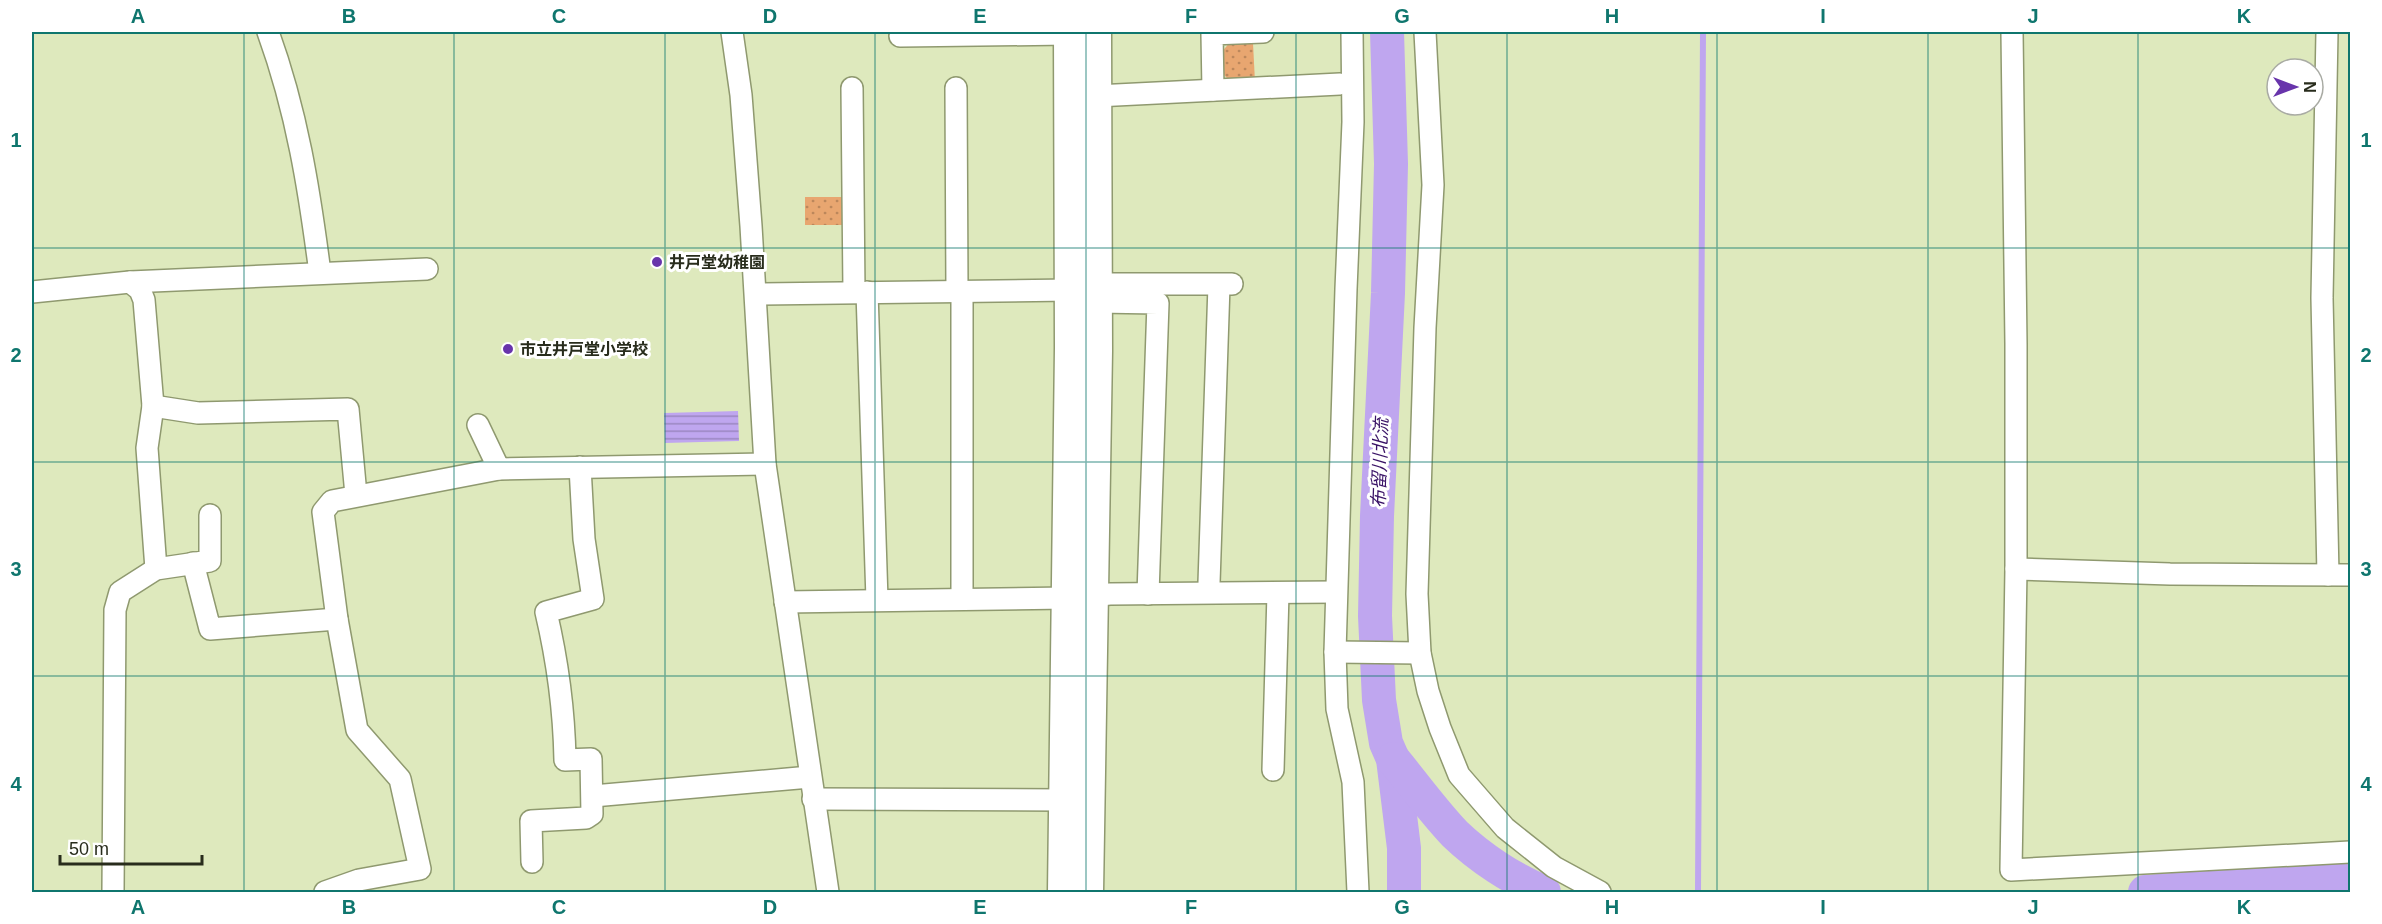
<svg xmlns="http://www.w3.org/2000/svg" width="2382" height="924" font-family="Arial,'Noto Sans JP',sans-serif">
<defs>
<pattern id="park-dots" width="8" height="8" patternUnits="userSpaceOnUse" patternTransform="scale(1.5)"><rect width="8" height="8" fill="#e8a670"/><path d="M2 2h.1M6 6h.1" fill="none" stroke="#bc875b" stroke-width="1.8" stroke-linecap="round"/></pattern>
<pattern id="water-rules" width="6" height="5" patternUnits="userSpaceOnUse" patternTransform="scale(1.5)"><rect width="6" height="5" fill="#bfa6ef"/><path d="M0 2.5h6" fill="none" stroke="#9b87c1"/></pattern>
</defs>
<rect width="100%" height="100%" fill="#dee9bd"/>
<g fill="url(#park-dots)">
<polygon points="1230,42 1253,43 1255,82 1232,83 1222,73 1221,53"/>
<polygon points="805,197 843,197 844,225 805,225"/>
</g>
<polygon fill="url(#water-rules)" points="738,411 739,441 665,443 664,413"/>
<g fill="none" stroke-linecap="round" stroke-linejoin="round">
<polyline stroke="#bfa6ef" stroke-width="6" points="1698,892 1703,32"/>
<g stroke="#bfa6ef" stroke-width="34">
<polyline points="1387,32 1391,164 1388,293 1377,516 1375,616 1379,700 1386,743 1393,759 1404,848 1404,892"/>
<path d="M 1393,759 C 1413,783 1433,811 1455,834 C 1479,857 1513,880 1544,892"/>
<polyline points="2145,892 2350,877"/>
</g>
<defs>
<g id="street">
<path d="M 268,32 C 297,112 309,188 320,273"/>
<polyline points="732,32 741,95 751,226 765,464 828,892"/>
<polyline points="1352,32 1353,122 1346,289 1335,652 1337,709 1353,782 1358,892"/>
<polyline points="1425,32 1433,185 1425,328 1417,594 1420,653 1428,691 1440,728 1459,775 1505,828 1554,867 1600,892"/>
<polyline points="2012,32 2016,344 2016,569 2011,870 2350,852"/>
<polyline points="2327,32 2322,298 2328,575"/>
<polyline points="900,36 1069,34"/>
<polyline points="852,88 854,292"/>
<polyline points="956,88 957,291"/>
<polyline points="1213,90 1212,34 1263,32"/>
<polyline points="1096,96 1340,84"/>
<polyline points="130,282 427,269"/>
<polyline points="1097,284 1232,284"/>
<polyline points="962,291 962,599"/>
<polyline points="32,292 130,282 140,290 144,300 153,406 147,448 156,569"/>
<polyline points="867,292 877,600"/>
<polyline points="756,294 1070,290"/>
<polyline points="1097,302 1158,303 1148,594"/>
<polyline points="153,406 198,413 348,409 356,495"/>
<polyline points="478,425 499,469 765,464"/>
<polyline points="193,563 210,629 337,619"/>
<polyline points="2016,569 2170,574 2350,575"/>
<polyline points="1209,583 1219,285"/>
<polyline points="785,602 1067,598 1110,594 1336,592"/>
<polyline points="1335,652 1420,653"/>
<polyline points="1273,770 1278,593"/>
<polyline points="593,796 810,777"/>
<polyline points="813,799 1064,800"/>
<path d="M 532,862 L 531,821 L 586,818 L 592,814 L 591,759 L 565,760 C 564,707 558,663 546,612 L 593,599 L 584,539 L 580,467"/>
<polyline points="113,892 115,610 120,592 156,569 210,561 210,515"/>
<polyline points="325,892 359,880 420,869 400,779 357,730 337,619 323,512 332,501 499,469"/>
</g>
<g id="secondary">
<polyline points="1063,892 1070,348 1069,32"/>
<polyline points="1088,892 1097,351 1096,32"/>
</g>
</defs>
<use href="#street" stroke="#8f996f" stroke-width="24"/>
<use href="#secondary" stroke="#8f996f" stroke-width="33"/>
<use href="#street" stroke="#fff" stroke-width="21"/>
<use href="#secondary" stroke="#fff" stroke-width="30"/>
</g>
<path fill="none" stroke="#0f766e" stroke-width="1.5" stroke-opacity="0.55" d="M 244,32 L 244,892M 454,32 L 454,892M 665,32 L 665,892M 875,32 L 875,892M 1086,32 L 1086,892M 1296,32 L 1296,892M 1507,32 L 1507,892M 1717,32 L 1717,892M 1928,32 L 1928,892M 2138,32 L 2138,892M 32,248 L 2350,248M 32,462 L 2350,462M 32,676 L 2350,676"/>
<g fill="#6834ab" stroke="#fff" stroke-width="2">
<circle cx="657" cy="262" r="6"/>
<circle cx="508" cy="349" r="6"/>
</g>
<g text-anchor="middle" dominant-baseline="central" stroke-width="6" stroke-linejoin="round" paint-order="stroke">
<g font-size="16" font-weight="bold" fill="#282c1c" stroke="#fff" text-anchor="start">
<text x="669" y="262">井戸堂幼稚園</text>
<text x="520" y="349">市立井戸堂小学校</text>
</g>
<g font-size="18" font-style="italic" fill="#391266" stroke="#fff">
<text transform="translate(1380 463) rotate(-88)">布留川北流</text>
</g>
</g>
<rect width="2382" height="924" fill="none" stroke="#ffffff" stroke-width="66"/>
<g transform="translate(2295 87) rotate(90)"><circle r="28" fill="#ffffff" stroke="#a9aba4" stroke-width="1.5"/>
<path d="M0-4.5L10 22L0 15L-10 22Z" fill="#6834ab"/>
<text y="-9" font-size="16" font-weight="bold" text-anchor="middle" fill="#282c1c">N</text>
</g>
<path d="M60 855v9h142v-9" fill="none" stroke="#282c1c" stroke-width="3"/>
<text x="69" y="855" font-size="18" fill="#282c1c" stroke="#ffffff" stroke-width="4.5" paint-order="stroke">50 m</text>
<rect x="33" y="33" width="2316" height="858" fill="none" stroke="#0f766e" stroke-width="2"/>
<g font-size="20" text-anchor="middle" font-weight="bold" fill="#0f766e">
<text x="138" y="23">A</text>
<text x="349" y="23">B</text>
<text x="559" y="23">C</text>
<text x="770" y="23">D</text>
<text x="980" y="23">E</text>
<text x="1191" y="23">F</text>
<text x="1402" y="23">G</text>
<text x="1612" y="23">H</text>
<text x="1823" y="23">I</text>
<text x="2033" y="23">J</text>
<text x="2244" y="23">K</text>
<text x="16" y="147">1</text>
<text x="2366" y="147">1</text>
<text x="16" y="362">2</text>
<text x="2366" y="362">2</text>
<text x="16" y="576">3</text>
<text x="2366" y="576">3</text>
<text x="16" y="791">4</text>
<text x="2366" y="791">4</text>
<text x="138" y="914">A</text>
<text x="349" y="914">B</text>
<text x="559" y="914">C</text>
<text x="770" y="914">D</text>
<text x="980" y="914">E</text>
<text x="1191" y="914">F</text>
<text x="1402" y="914">G</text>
<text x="1612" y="914">H</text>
<text x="1823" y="914">I</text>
<text x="2033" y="914">J</text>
<text x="2244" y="914">K</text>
</g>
</svg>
